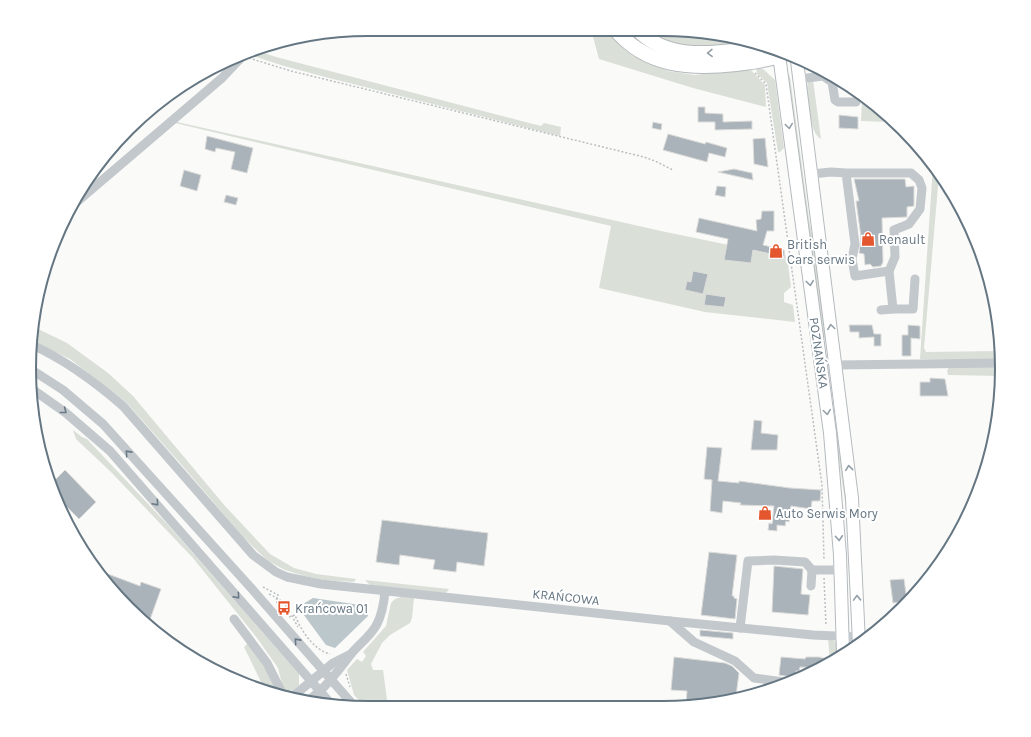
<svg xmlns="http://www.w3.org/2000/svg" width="1031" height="737" font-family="Karla,sans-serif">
<rect width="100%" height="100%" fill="#fafaf8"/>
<g fill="#dadfd7">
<polygon points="591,29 606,29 622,48 633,56 668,71 695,75 749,68 765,85 766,107 693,88 599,59"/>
<polygon points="645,29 729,36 745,42 744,45 697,48 671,45"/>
<polygon points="266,47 264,53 276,57 541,126 544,123 561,127 560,136 329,78 284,66 250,55"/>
<polygon points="756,67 763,69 775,80 784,148 780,152 778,152 767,83 757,74"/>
<polygon points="786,70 790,77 809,219 817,261 828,338 822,339"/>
<path d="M 813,80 L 821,139 C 809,133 809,101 807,88 L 808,81 Z"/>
<polygon points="862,99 890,122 861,121"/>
<polygon points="177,122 661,231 787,257 791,287 784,293 784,302 793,305 795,322 705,312 599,288 611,226 175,123"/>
<polygon points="933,166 939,175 924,348 926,352 1000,351 1000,360 920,359"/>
<polygon points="32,326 67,343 108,373 133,396 225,506 270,554 294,568 316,574 356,579 354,582 324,580 305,576 285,570 268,561 243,537 180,463 126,402 70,359 32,341"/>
<polygon points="949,367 1000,367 1001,376 948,375 947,371"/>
<polygon points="836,417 838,420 848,502 852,574 852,629 846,508 833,420"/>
<polygon points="73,430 82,437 87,439 169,526 299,674 299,685 294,690 288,691 283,688 278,668 257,638 193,558 112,473 76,439"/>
<polygon points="365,580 449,589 446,593 370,585"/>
<polygon points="401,597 414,598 412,618 410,623 390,635 382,643 371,664 373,670 383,670 388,707 366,707 354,695 347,670 357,659 362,662 366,656 363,652 386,626 391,603 395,599"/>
<polygon points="828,638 836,642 837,657 830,661"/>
<polygon points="248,643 264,665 278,695 265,690 244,647"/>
</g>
<polygon fill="#bbc7cb" points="313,598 367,606 368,616 335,648 326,645 298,607"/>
<g fill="#aab3b9" stroke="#dcdcda">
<polygon points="698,107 705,107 705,113 723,114 723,122 752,121 752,129 715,130 715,122 698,122"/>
<polygon points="839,115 858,117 858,129 839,128"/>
<polygon points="653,122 662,124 661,130 652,128"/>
<polygon points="668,134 705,144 706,142 727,148 725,157 709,153 707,162 663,150"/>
<polygon points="207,136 253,148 247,173 231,169 235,152 216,148 215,152 205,149"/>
<polygon points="765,138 767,159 768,167 754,164 753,139"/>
<polygon points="734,169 752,173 753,180 718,172"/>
<polygon points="184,170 201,175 197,191 180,186"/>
<polygon points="854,179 905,179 906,187 914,186 914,206 907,207 907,217 882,218 883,262 881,266 873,267 870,264 865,265 864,254 859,253 861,237 856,201 859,201"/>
<polygon points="717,186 726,187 725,197 715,195"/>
<polygon points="226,195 238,198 236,205 224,202"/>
<polygon points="762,211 774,211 774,231 767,231 763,245 784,250 785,257 753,250 751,263 724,260 728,239 696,232 699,218 757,231 756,220 761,219"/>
<polygon points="693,271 708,274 703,294 685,290 687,281 691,282"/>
<polygon points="706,294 726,297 724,307 704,305"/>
<polygon points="849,325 872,325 874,334 881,334 881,346 874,346 874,337 859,338 859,332 850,332"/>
<polygon points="908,325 920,326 920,339 911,338 911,356 902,356 902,335 908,335"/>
<polygon points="930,378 945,379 948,396 920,396 920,382 930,382"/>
<polygon points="754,420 762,421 761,433 778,435 777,450 751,450"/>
<polygon points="707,447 722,448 718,481 739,483 739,481 790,488 821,490 820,501 812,501 811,509 791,506 789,522 786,521 785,526 777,525 777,531 768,530 769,523 772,524 774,506 740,505 741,503 723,501 722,513 710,511 712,480 704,479"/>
<polygon points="65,470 96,502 79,519 54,494 51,484"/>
<polygon points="382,520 488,533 484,566 457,562 456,572 433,569 435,560 400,555 399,565 376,562"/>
<polygon points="709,552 737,555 732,596 734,596 734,598 737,599 735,619 701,615"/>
<polygon points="774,566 803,569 801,594 810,595 808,615 772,612"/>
<polygon points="100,571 140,586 141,582 161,589 148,625 113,592"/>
<polygon points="904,579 907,601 893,603 890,580"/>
<polygon points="700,630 733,633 733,639 700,636"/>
<polygon points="674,657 725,663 732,666 739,673 736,696 707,705 686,705 687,691 671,690"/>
<polygon points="781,657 805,659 806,657 819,657 827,659 827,663 820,668 800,667 799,671 796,671 796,677 785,676 779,675"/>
</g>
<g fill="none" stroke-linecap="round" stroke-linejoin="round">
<defs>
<g id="major">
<polyline points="779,55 830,433 840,555 843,653"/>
<polyline points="797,61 852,498 859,642"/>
</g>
<g id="highway">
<path d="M 615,29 C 646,67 691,69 736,64 C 751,62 766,61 781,55"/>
<path d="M 637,29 C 670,64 719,52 761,48"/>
</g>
</defs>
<use href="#major" stroke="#b5babe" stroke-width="14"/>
<use href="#highway" stroke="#b4b9bd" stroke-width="16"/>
<g stroke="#bbbfc2" stroke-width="1.5" stroke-dasharray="2 2" stroke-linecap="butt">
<polyline points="249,58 291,71 644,157 655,161 673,170"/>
<polyline points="755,73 766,84 770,113 822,485 824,560"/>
<polyline points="824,578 826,626"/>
<path d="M 263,587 L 278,595 L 276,601 L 289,617 L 295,615 C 301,631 314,650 330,654"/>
<path d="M 269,594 C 289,603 288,610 298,627"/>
<polyline points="346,674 350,687"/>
</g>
<g stroke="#c3c8cc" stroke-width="9">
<polyline points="799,79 823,76 832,82 835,100 838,102 856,102"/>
<polyline points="812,174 831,172 846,173 855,244 852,259 855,276 889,271 895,257 894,230 909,224 920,209 922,188 919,180 911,173 846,173"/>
<polyline points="72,206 222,78 241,58"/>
<polyline points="889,271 893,309 913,309 915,279"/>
<polyline points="881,310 893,309"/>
<path d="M 32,345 C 66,360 95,382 123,406 L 253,555 L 276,572 L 287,577 L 321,584 L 670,621 L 813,635 L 859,637"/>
<polyline points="836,365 1000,363"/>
<polyline points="32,370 63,390 103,424 252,589 355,707"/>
<polyline points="32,389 66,413 110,451 332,705"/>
<polyline points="811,586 812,570 840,570"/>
<polyline points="234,619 267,663 284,697"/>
<polyline points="670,621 694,642 735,661 754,678 784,682"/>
<polyline points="740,628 748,561 774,560 805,562 812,570"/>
<polyline points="291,698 333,663 351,654"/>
<path d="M 307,701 C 325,689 338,671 351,654 C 359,644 371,636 377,624 C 382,614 384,603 385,591"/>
</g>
<use href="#major" stroke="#fff" stroke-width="12"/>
<use href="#highway" stroke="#fff" stroke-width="14"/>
</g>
<defs><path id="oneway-chevron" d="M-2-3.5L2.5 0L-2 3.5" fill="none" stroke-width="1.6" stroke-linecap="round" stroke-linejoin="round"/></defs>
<g stroke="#939fa8">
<use href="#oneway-chevron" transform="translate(710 53) rotate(179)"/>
<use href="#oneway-chevron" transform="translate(789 126) rotate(82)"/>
<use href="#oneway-chevron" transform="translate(810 283) rotate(83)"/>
<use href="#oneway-chevron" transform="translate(831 327) rotate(-98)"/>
<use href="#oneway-chevron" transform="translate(827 412) rotate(82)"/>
<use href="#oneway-chevron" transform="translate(849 468) rotate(-96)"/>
<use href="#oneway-chevron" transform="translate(839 538) rotate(86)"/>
<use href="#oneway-chevron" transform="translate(857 598) rotate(-92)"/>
</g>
<g stroke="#6a7a87">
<use href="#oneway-chevron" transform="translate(64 411) rotate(38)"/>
<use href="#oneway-chevron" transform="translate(128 453) rotate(-132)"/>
<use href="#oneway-chevron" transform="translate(156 503) rotate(49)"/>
<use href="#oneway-chevron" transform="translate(237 596) rotate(49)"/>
<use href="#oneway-chevron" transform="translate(297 641) rotate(-132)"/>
</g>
<defs>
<symbol id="shop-bare" viewBox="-9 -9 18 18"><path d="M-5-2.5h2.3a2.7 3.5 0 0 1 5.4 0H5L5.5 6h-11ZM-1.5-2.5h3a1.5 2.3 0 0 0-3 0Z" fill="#e4572e" stroke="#fff" stroke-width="2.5" paint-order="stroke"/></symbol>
<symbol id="bus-bare" viewBox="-9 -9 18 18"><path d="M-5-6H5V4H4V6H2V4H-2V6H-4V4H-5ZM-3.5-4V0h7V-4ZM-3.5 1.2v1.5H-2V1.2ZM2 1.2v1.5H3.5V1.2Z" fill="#e4572e" stroke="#fff" stroke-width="2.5" paint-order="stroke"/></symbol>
</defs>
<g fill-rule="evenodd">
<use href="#shop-bare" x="858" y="229" width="20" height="20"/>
<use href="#shop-bare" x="766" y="241" width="20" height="20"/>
<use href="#shop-bare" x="755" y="503" width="20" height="20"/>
<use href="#bus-bare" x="274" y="598" width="20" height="20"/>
</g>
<g text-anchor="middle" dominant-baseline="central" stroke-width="4" stroke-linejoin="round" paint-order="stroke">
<g font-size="13" fill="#657683" stroke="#fff" text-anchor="start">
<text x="879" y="239">Renault</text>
<text x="787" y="244">British<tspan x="787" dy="15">Cars serwis</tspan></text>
<text x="776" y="513">Auto Serwis Mory</text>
<text x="295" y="608">Krańcowa 01</text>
</g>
<g font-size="13" fill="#657683" stroke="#fff">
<text transform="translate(819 353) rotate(82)">POZNAŃSKA</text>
<text transform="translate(566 597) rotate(6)">KRAŃCOWA</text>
</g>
</g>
<path d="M0 0H1031V737H0ZM368 36H663A332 332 0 0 1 995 368V369A332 332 0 0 1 663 701H368A332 332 0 0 1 36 369V368A332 332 0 0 1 368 36Z" fill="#fff" fill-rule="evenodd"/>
<path fill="none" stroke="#657683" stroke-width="2" d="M368 36H663A332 332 0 0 1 995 368V369A332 332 0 0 1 663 701H368A332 332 0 0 1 36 369V368A332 332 0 0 1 368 36Z"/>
</svg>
